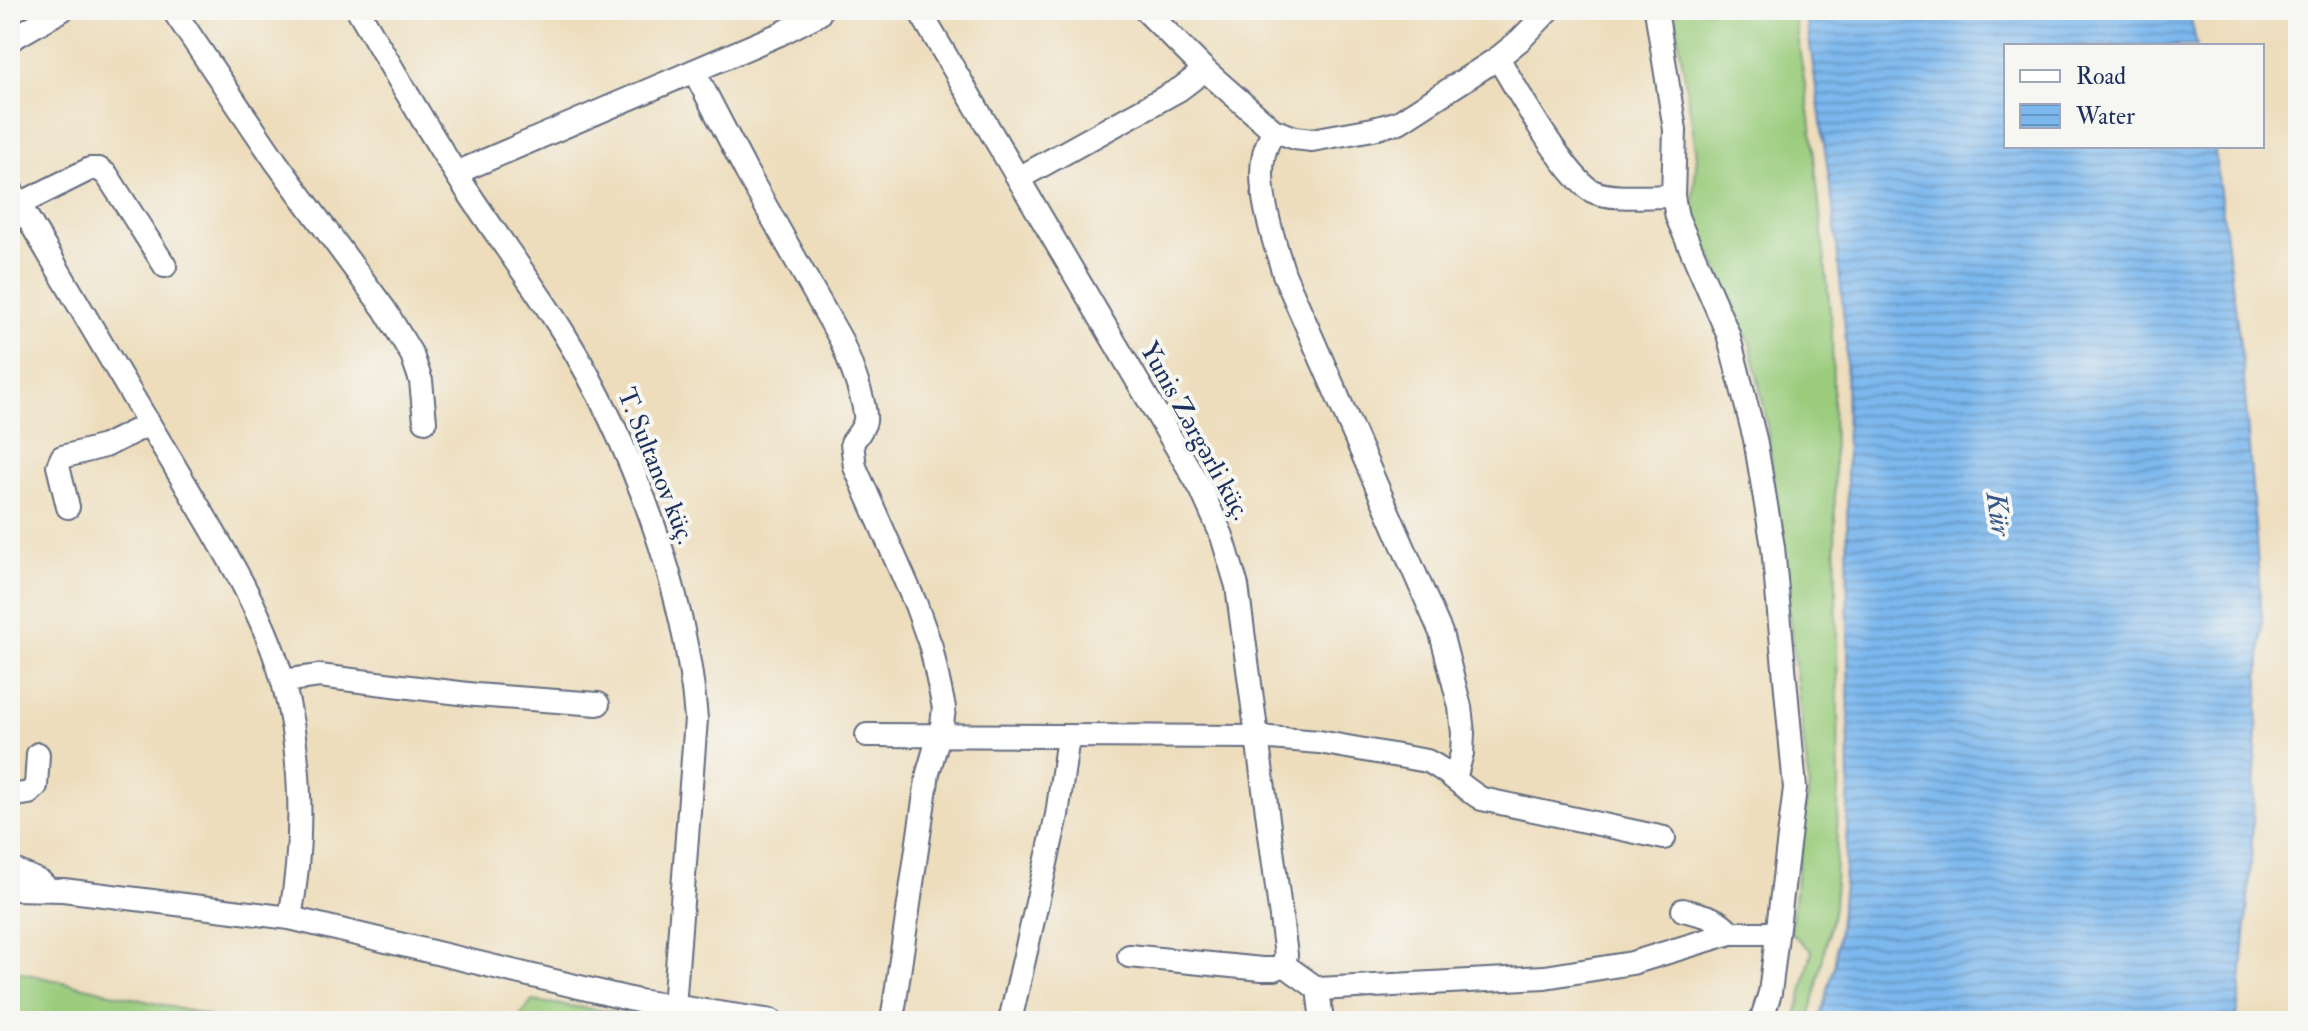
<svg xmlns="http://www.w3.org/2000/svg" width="2308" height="1031" font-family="'IM FELL Double Pica',serif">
<defs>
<pattern id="water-rules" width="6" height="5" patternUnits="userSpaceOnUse" patternTransform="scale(2)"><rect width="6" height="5" fill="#7cb7ed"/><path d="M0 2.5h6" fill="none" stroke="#6595c3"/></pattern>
</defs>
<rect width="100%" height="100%" fill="#f6f6f2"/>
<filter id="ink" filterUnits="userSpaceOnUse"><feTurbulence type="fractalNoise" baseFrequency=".0125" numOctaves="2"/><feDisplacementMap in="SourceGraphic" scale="16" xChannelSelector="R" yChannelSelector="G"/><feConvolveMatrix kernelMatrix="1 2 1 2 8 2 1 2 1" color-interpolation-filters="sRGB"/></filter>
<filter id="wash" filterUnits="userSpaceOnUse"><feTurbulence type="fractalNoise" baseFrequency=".006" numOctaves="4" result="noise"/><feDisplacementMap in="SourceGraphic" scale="32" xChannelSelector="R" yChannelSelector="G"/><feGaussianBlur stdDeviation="1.8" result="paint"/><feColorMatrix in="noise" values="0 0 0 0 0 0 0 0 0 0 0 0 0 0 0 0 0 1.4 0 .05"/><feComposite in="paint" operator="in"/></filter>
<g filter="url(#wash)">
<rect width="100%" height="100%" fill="#edddbc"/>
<g fill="#9acc7c" stroke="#5a7e6d" stroke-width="2">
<polygon points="1674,10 1793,10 1810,117 1832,330 1839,782 1834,908 1809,1021 1795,1021 1812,951 1790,932 1809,785 1766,418 1751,345 1692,211 1697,155"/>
<polygon points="10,970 202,1014 219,1021 55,1021 10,1012"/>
<polygon points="532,1001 615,1012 635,1021 516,1021"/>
</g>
<polygon fill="url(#water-rules)" stroke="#4c73a6" stroke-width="2" points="1805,10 2189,10 2197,46 2006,46 2006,146 2214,146 2243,367 2262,619 2251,863 2240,996 2235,1021 1819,1021 1834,968 1844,885 1849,787 1846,341 1833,207"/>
</g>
<g filter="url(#ink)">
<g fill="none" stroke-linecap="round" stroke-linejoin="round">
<defs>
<g id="minor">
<polyline points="173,10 276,162 385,310 412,355 421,381 425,421"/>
<path d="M 358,10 C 394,71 429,133 468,192 C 499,239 533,284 563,332 C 631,442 686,590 696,719 L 674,1007"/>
<polyline points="919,10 1201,489 1222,536 1237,586 1286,955 1283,964 1275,969 1262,969 1129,956"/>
<polyline points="1145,10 1205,70 1273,130 1295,138 1312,140 1373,129 1399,122 1498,58 1520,40 1549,10"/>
<polyline points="1656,10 1675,130 1673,196 1677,217 1728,334 1755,439 1773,547 1795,788 1770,993 1761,1021"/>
<polyline points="10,40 62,10"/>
<path d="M 1498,58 C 1516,88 1565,176 1592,191 C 1610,200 1652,196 1673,196"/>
<path d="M 694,71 L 746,171 L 841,340 C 848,358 867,403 865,421 C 863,429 857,436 852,443 L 855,467 L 916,605 L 931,647 L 944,708 L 942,725 L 928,773 L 892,1021"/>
<path d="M 1273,130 C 1270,138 1266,146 1264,154 C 1256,189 1274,241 1284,274 L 1441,633 L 1460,707 L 1463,733 L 1462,753 L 1455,779"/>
<polyline points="456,173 780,34 819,14"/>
<polyline points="1019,178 1180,89 1205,70"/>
<path d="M 10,188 C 64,279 116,370 171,460 C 211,529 262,605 283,682 C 303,758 304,842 290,918"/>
<polyline points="20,204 90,169 99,169 107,175 165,266"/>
<polyline points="68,507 58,466 62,457 105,446 149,424"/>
<polyline points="283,681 319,676 476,695 598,704"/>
<path d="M 867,735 L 1258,737 L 1319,742 L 1427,761 C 1448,770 1462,788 1482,799 L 1664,838"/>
<polyline points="10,796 29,793 36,786 38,754"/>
<polyline points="10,868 41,882 48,889"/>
<polyline points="10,889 63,890 290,918 638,1001 772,1021"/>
<path d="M 1683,910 C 1703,915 1718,917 1731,933"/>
<polyline points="1283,964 1318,989 1545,977 1632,963 1731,933 1777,933"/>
<polyline points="1318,989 1322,1021"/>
<polyline points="1010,1021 1057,815 1068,737"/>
</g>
</defs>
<use href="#minor" stroke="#646c7f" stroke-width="26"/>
<use href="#minor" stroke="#fff" stroke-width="22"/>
</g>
</g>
<g text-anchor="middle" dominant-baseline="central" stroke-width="8" stroke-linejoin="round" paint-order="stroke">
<g font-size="26" fill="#1b2f5e" stroke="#f6f6f2">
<text transform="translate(1195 431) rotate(61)">Yunis Zərgərli küç.</text>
<text transform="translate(656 466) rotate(68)">T. Sultanov küç.</text>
</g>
<g font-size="28" font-style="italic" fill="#385889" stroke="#f6f6f2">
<text transform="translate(1998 514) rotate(82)">Kür</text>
</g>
</g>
<rect width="2308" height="1031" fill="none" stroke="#f6f6f2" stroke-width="40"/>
<rect x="2004" y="44" width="260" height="104" fill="#f6f6f2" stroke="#9ea6b7" stroke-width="2"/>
<rect x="2020" y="70" width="40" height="12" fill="#ffffff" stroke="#9ea6b7" stroke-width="2"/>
<text x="2076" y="84" font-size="24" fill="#1b2f5e">Road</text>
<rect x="2020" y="104" width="40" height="24" fill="url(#water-rules)" stroke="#9ea6b7" stroke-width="2"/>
<text x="2076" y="124" font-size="24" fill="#1b2f5e">Water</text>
</svg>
